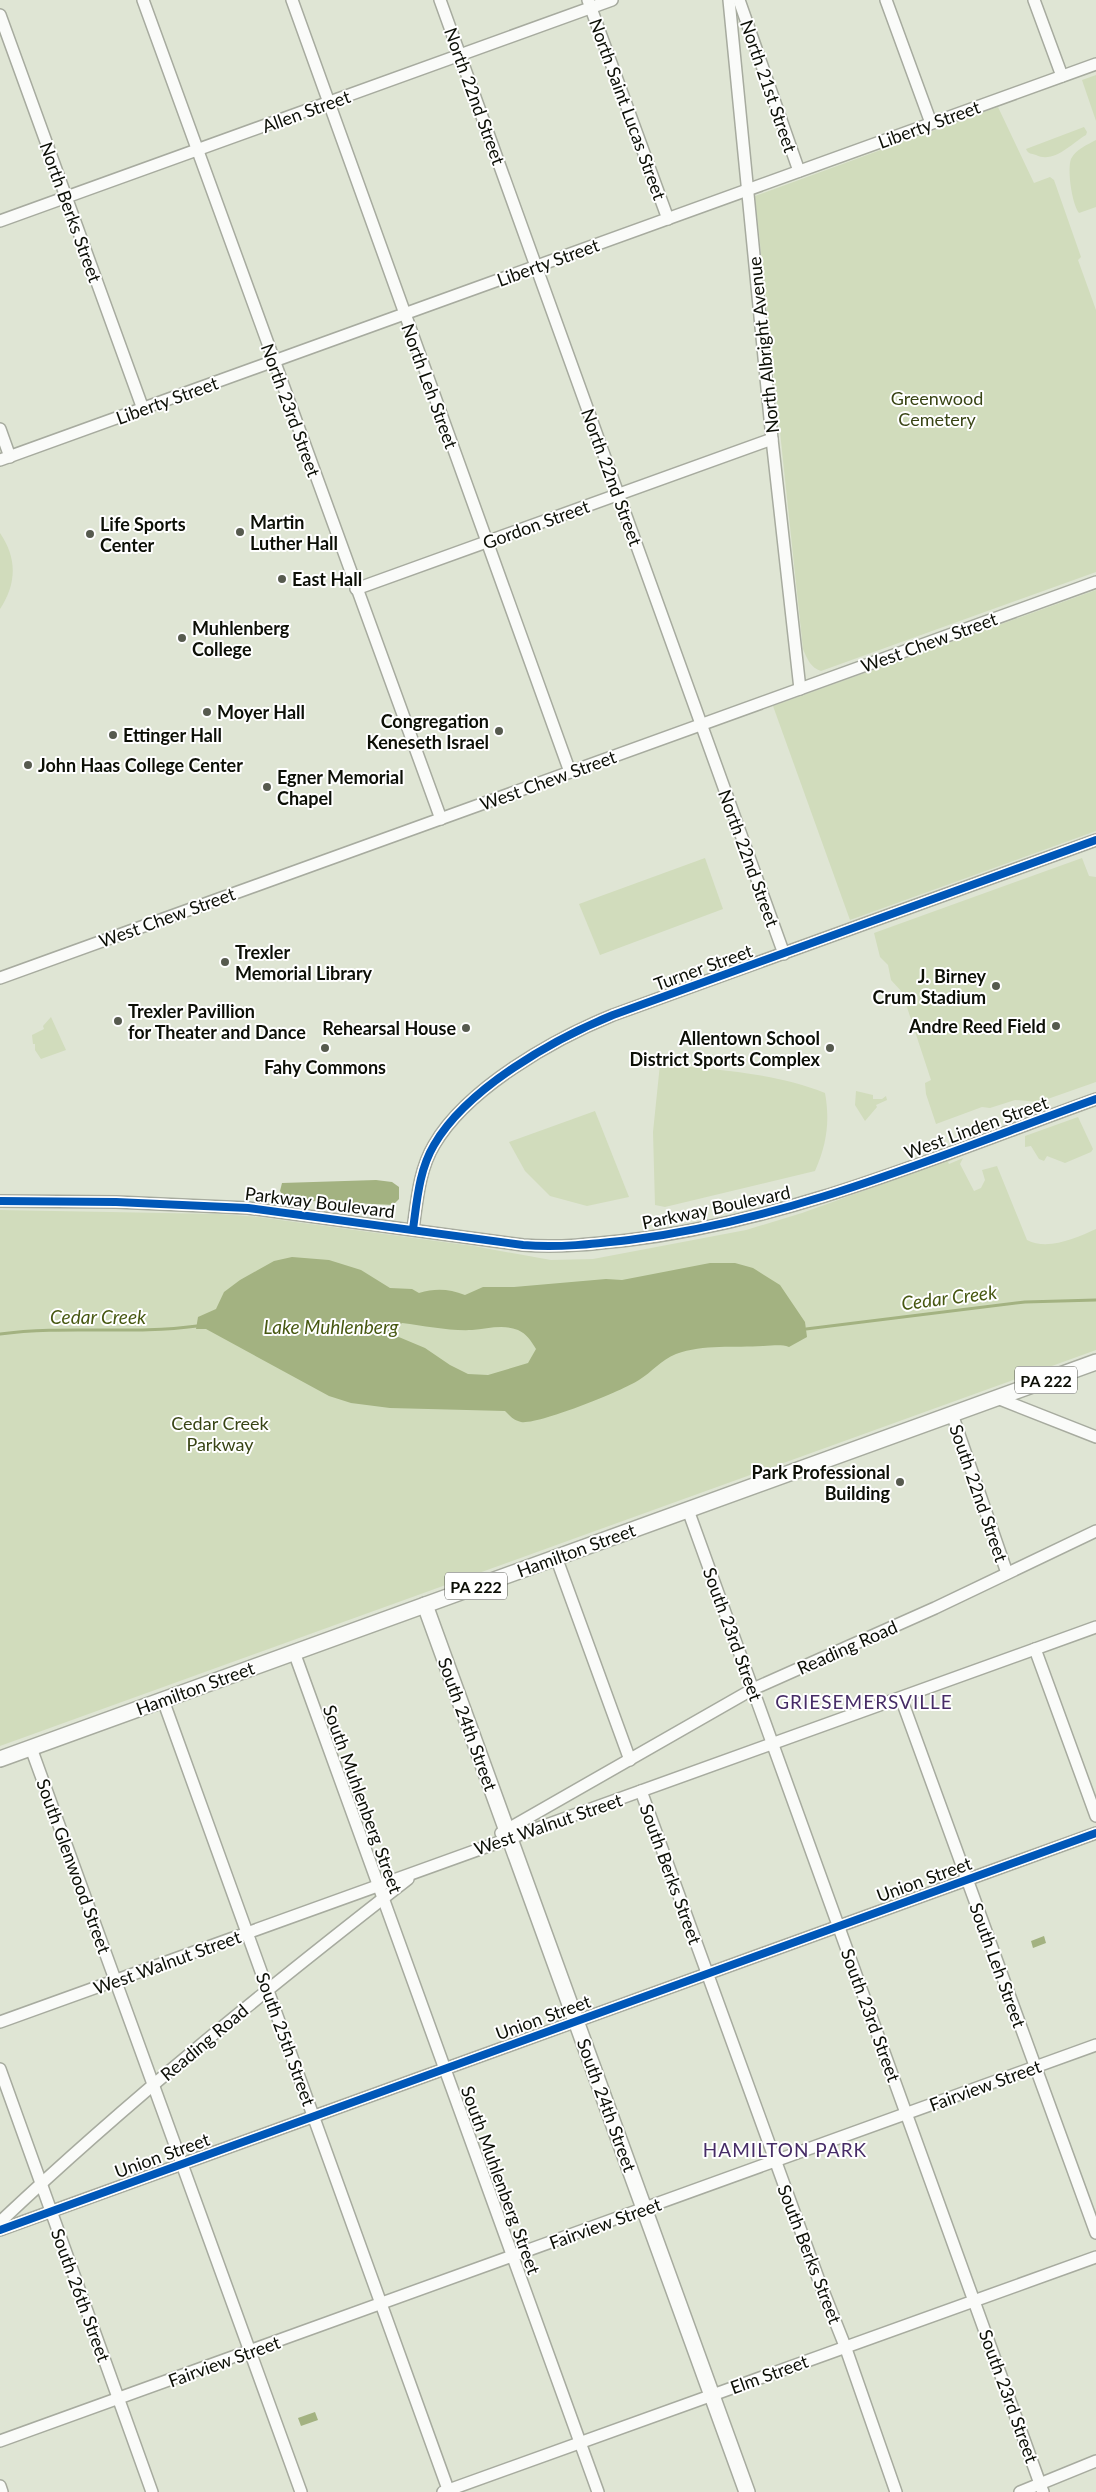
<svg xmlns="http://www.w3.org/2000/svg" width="1096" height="2492" font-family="Lato,sans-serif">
<rect width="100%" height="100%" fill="#dfe5d4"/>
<g fill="#d1dcbc">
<polygon points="1096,75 1096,121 1082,80"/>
<path d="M 998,107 L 1034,183 L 1050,177 L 1054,180 L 1081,257 L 1078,260 L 1096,310 L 1096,572 L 821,671 C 811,668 807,659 803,649 L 755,196 Z"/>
<path d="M 1084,127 L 1087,132 L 1086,135 C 1072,143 1054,164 1036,155 C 1031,153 1029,155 1026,149 Z"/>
<path d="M 1096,140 L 1096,207 L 1079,213 C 1072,204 1067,170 1071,159 C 1076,149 1087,145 1096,140 Z"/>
<path d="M 0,533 C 17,558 17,583 0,609 Z"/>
<polygon points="1096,590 1096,831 850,920 773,706"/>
<polygon points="705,858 723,909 600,955 579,904"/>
<polygon points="1082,858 1089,876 1096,877 1096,1082 1039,1102 1015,1100 990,1108 982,1107 936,1124 926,1094 925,1083 931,1080 902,992 891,980 888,965 880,957 874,933"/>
<polygon points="51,1017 66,1050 41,1059 35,1050 35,1044 33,1044 32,1035 44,1029 43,1026"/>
<path d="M 660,1064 C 714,1070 774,1072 825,1093 C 830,1121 827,1144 815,1171 L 665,1207 L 655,1205 L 653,1132 Z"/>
<polygon points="856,1091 873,1095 873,1099 882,1099 886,1096 887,1100 876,1105 877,1107 865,1121 855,1105"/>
<polygon points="595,1111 629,1197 587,1206 550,1196 525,1171 509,1142"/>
<polygon points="1078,1117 1093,1149 1091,1152 1065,1163 1047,1156 1044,1161 1039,1159 1031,1146 1025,1147 1025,1136"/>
<path d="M 963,1155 L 948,1162 L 949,1164 L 963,1158 L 960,1164 L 974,1191 L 981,1188 L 985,1180 L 982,1170 L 997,1166 L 1027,1240 C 1048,1251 1076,1238 1096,1229 L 1096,1350 L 0,1746 L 0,1210 L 219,1214 L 258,1217 L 473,1246 L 551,1260 L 593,1259 L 746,1230 L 802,1213 Z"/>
</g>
<g fill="#a3b281" fill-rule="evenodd">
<polygon points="376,1180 392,1182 399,1187 399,1199 393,1205 290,1200 285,1198 280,1191 282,1183"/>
<path d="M 292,1257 L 329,1260 L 361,1270 L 390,1288 L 412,1289 L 419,1293 C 436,1288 449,1289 465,1295 L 483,1287 L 514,1287 L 606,1279 L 622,1280 L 710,1263 L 735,1263 L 753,1268 L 780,1285 L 805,1322 L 807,1337 L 789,1347 C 780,1344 773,1346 763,1346 C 734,1348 704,1344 676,1354 C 661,1360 652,1372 639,1380 C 622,1391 538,1425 521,1422 C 513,1420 510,1416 505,1411 L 390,1408 L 351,1403 L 329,1396 L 206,1329 L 196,1329 L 198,1317 L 216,1309 L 224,1292 L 240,1280 L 274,1261 ZM 402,1323 C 425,1326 449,1331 472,1330 C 487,1329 503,1324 518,1330 C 527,1334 531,1341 536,1349 L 528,1363 L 488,1375 L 468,1374 L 450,1365 L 425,1348 L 394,1335 L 395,1329 Z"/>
<polygon points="1044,1936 1046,1943 1033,1948 1031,1941"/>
<polygon points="315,2412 318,2420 301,2426 298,2418"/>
</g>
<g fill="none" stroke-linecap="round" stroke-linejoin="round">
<g stroke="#a3b281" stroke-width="3">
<polyline points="806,1329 1025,1302 1096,1300"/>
<path d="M 0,1334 C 66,1325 132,1335 197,1326"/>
</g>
<defs>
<g id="minor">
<polyline points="143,0 441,819"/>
<polyline points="292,0 570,772"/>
<polyline points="440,0 784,954"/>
<polyline points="588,0 668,219"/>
<polyline points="729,0 772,439 800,689"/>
<polyline points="739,0 799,171"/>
<polyline points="886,0 931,123"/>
<polyline points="1034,0 1062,76"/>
<polyline points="0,15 143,409"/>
<polyline points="0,221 612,0"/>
<polyline points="0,429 10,457"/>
<polyline points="0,460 1096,64"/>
<polyline points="356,589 772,439"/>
<polyline points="0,978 1096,582"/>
<path d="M 0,1201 L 116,1202 L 248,1208 L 523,1245 C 558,1248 594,1244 629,1240 C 792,1220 943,1154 1096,1099"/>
<path d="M 413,1229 C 417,1201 419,1170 434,1145 C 467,1088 554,1039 613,1015 L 1096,840"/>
<polyline points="997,1398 1096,1437"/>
<polyline points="952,1414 1007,1573"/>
<polyline points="688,1510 1043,2492"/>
<polyline points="556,1557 630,1760"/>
<polyline points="1035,1649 1096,1816"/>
<polyline points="294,1652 598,2492"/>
<polyline points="901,1698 1096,2233"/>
<polyline points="163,1700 449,2492"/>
<polyline points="31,1748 301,2492"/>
<polyline points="641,1791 818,2278 845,2346 896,2492"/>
<polyline points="501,1833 753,1689 935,1608 1096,1531"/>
<polyline points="0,2022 1096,1627"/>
<polyline points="0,2069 152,2492"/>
<path d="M 0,2222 C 129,2100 268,1988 408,1879"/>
<polyline points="0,2230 1096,1833"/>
<polyline points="0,2441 1096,2045"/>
<polyline points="0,2486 2,2492"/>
<polyline points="443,2492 1096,2257"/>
<polyline points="1020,2492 1096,2461"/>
</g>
<g id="major">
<polyline points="425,1605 747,2492"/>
<polyline points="0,1759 1096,1362"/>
</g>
</defs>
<use href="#minor" stroke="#a7ab9f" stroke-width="14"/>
<use href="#major" stroke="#a7ab9f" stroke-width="18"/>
<use href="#minor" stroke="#fafbf9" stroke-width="11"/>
<use href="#major" stroke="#fafbf9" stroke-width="15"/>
<defs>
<g id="cycleway">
<path d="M 0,1201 L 116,1202 L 248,1208 L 523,1245 C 558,1248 594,1244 629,1240 C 792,1220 943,1154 1096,1099"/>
<path d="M 413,1229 C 417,1201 419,1170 434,1145 C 467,1088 554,1039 613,1015 L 1096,840"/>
<polyline points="0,2230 1096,1833"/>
</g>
</defs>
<use href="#cycleway" stroke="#fff" stroke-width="11"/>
<use href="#cycleway" stroke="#0057b8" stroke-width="8"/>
</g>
<g fill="#565a4e" stroke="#fff" stroke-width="2">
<circle cx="240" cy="532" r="5"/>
<circle cx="90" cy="534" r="5"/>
<circle cx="282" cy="579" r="5"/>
<circle cx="182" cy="638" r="5"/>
<circle cx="207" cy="712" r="5"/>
<circle cx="499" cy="731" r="5"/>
<circle cx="113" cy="735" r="5"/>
<circle cx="28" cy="765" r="5"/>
<circle cx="267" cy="787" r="5"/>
<circle cx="225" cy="962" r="5"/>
<circle cx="996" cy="986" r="5"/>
<circle cx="118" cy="1021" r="5"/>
<circle cx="1056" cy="1026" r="5"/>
<circle cx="466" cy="1028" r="5"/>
<circle cx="325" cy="1048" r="5"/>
<circle cx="830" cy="1048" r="5"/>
<circle cx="900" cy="1482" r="5"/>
</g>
<g text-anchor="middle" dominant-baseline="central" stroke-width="4" stroke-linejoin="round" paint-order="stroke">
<g fill="#fff" stroke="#555751" stroke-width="1">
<rect x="1015" y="1366.5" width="62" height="27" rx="4"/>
<rect x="445" y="1572.5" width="62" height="27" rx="4"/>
</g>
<g font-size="16" font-weight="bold" fill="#0c0f06">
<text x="1046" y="1380">PA 222</text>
<text x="476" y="1586">PA 222</text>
</g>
<g font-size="18" fill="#0c0f06" stroke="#fff">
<text transform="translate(769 86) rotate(71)">North 21st Street</text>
<text transform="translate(475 96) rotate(70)">North 22nd Street</text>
<text transform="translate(628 109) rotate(70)">North Saint Lucas Street</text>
<text transform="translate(306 111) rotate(-20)">Allen Street</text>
<text transform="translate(929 124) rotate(-20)">Liberty Street</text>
<text transform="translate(71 212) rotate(70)">North Berks Street</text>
<text transform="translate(548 262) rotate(-20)">Liberty Street</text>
<text transform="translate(763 345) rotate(-96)">North Albright Avenue</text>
<text transform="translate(430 386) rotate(70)">North Leh Street</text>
<text transform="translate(167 400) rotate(-20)">Liberty Street</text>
<text transform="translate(291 410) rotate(70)">North 23rd Street</text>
<text transform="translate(612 477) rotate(70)">North 22nd Street</text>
<text transform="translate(536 524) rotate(-20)">Gordon Street</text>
<text transform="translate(929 642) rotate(-20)">West Chew Street</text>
<text transform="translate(548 780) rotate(-20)">West Chew Street</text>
<text transform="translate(749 858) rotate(70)">North 22nd Street</text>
<text transform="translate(167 917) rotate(-20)">West Chew Street</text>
<text transform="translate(703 967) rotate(-20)">Turner Street</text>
<text transform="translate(976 1127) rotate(-20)">West Linden Street</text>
<text transform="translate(320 1202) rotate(7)">Parkway Boulevard</text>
<text transform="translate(716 1207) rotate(-12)">Parkway Boulevard</text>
<text transform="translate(979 1493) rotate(71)">South 22nd Street</text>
<text transform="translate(576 1550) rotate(-20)">Hamilton Street</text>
<text transform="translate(733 1634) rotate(70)">South 23rd Street</text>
<text transform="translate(847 1647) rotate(-24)">Reading Road</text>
<text transform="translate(195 1688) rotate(-20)">Hamilton Street</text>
<text transform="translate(468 1724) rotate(70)">South 24th Street</text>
<text transform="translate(363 1799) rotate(70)">South Muhlenberg Street</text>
<text transform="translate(548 1824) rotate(-19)">West Walnut Street</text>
<text transform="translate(74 1866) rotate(70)">South Glenwood Street</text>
<text transform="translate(671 1874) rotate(70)">South Berks Street</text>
<text transform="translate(924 1879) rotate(-20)">Union Street</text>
<text transform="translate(167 1962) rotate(-20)">West Walnut Street</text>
<text transform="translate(998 1965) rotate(70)">South Leh Street</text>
<text transform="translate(871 2015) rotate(70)">South 23rd Street</text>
<text transform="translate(543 2017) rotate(-20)">Union Street</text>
<text transform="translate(286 2039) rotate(70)">South 25th Street</text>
<text transform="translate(204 2042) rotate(-40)">Reading Road</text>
<text transform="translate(985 2085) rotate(-20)">Fairview Street</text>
<text transform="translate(607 2105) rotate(70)">South 24th Street</text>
<text transform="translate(162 2155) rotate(-20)">Union Street</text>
<text transform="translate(501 2180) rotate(70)">South Muhlenberg Street</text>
<text transform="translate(605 2223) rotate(-20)">Fairview Street</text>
<text transform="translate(810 2254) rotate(69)">South Berks Street</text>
<text transform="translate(81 2295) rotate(70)">South 26th Street</text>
<text transform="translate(224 2361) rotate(-20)">Fairview Street</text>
<text transform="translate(769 2374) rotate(-20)">Elm Street</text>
<text transform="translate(1009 2396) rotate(70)">South 23rd Street</text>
</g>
<g font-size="18" fill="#384414" stroke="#fff">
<text x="937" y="398">Greenwood<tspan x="937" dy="21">Cemetery</tspan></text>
<text x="220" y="1423">Cedar Creek<tspan x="220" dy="21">Parkway</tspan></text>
</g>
<g font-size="18" font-weight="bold" fill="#0c0f06" stroke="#fff" text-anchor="start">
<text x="250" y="522">Martin<tspan x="250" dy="21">Luther Hall</tspan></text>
<text x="100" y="524">Life Sports<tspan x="100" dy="21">Center</tspan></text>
<text x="292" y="579">East Hall</text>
<text x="192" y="628">Muhlenberg<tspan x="192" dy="21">College</tspan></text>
<text x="217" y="712">Moyer Hall</text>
<text x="489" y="721" text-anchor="end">Congregation<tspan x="489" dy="21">Keneseth Israel</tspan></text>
<text x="123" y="735">Ettinger Hall</text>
<text x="38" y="765">John Haas College Center</text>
<text x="277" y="777">Egner Memorial<tspan x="277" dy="21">Chapel</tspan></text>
<text x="235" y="952">Trexler<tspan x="235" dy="21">Memorial Library</tspan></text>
<text x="986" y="976" text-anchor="end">J. Birney<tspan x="986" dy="21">Crum Stadium</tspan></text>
<text x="128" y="1011">Trexler Pavillion<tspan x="128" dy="21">for Theater and Dance</tspan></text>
<text x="1046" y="1026" text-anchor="end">Andre Reed Field</text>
<text x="456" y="1028" text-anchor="end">Rehearsal House</text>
<text x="820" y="1038" text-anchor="end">Allentown School<tspan x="820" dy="21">District Sports Complex</tspan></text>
<text x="325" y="1067" text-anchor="middle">Fahy Commons</text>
<text x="890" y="1472" text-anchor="end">Park Professional<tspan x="890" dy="21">Building</tspan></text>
</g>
<g font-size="19" font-style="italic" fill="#475811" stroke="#fff">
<text transform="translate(949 1297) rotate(-7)">Cedar Creek</text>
<text x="98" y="1316">Cedar Creek</text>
<text x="331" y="1326">Lake Muhlenberg</text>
</g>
<g font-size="19" letter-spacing="1" fill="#462c66" stroke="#fff">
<text x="864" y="1701">GRIESEMERSVILLE</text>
<text x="785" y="2149">HAMILTON PARK</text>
</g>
</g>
</svg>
